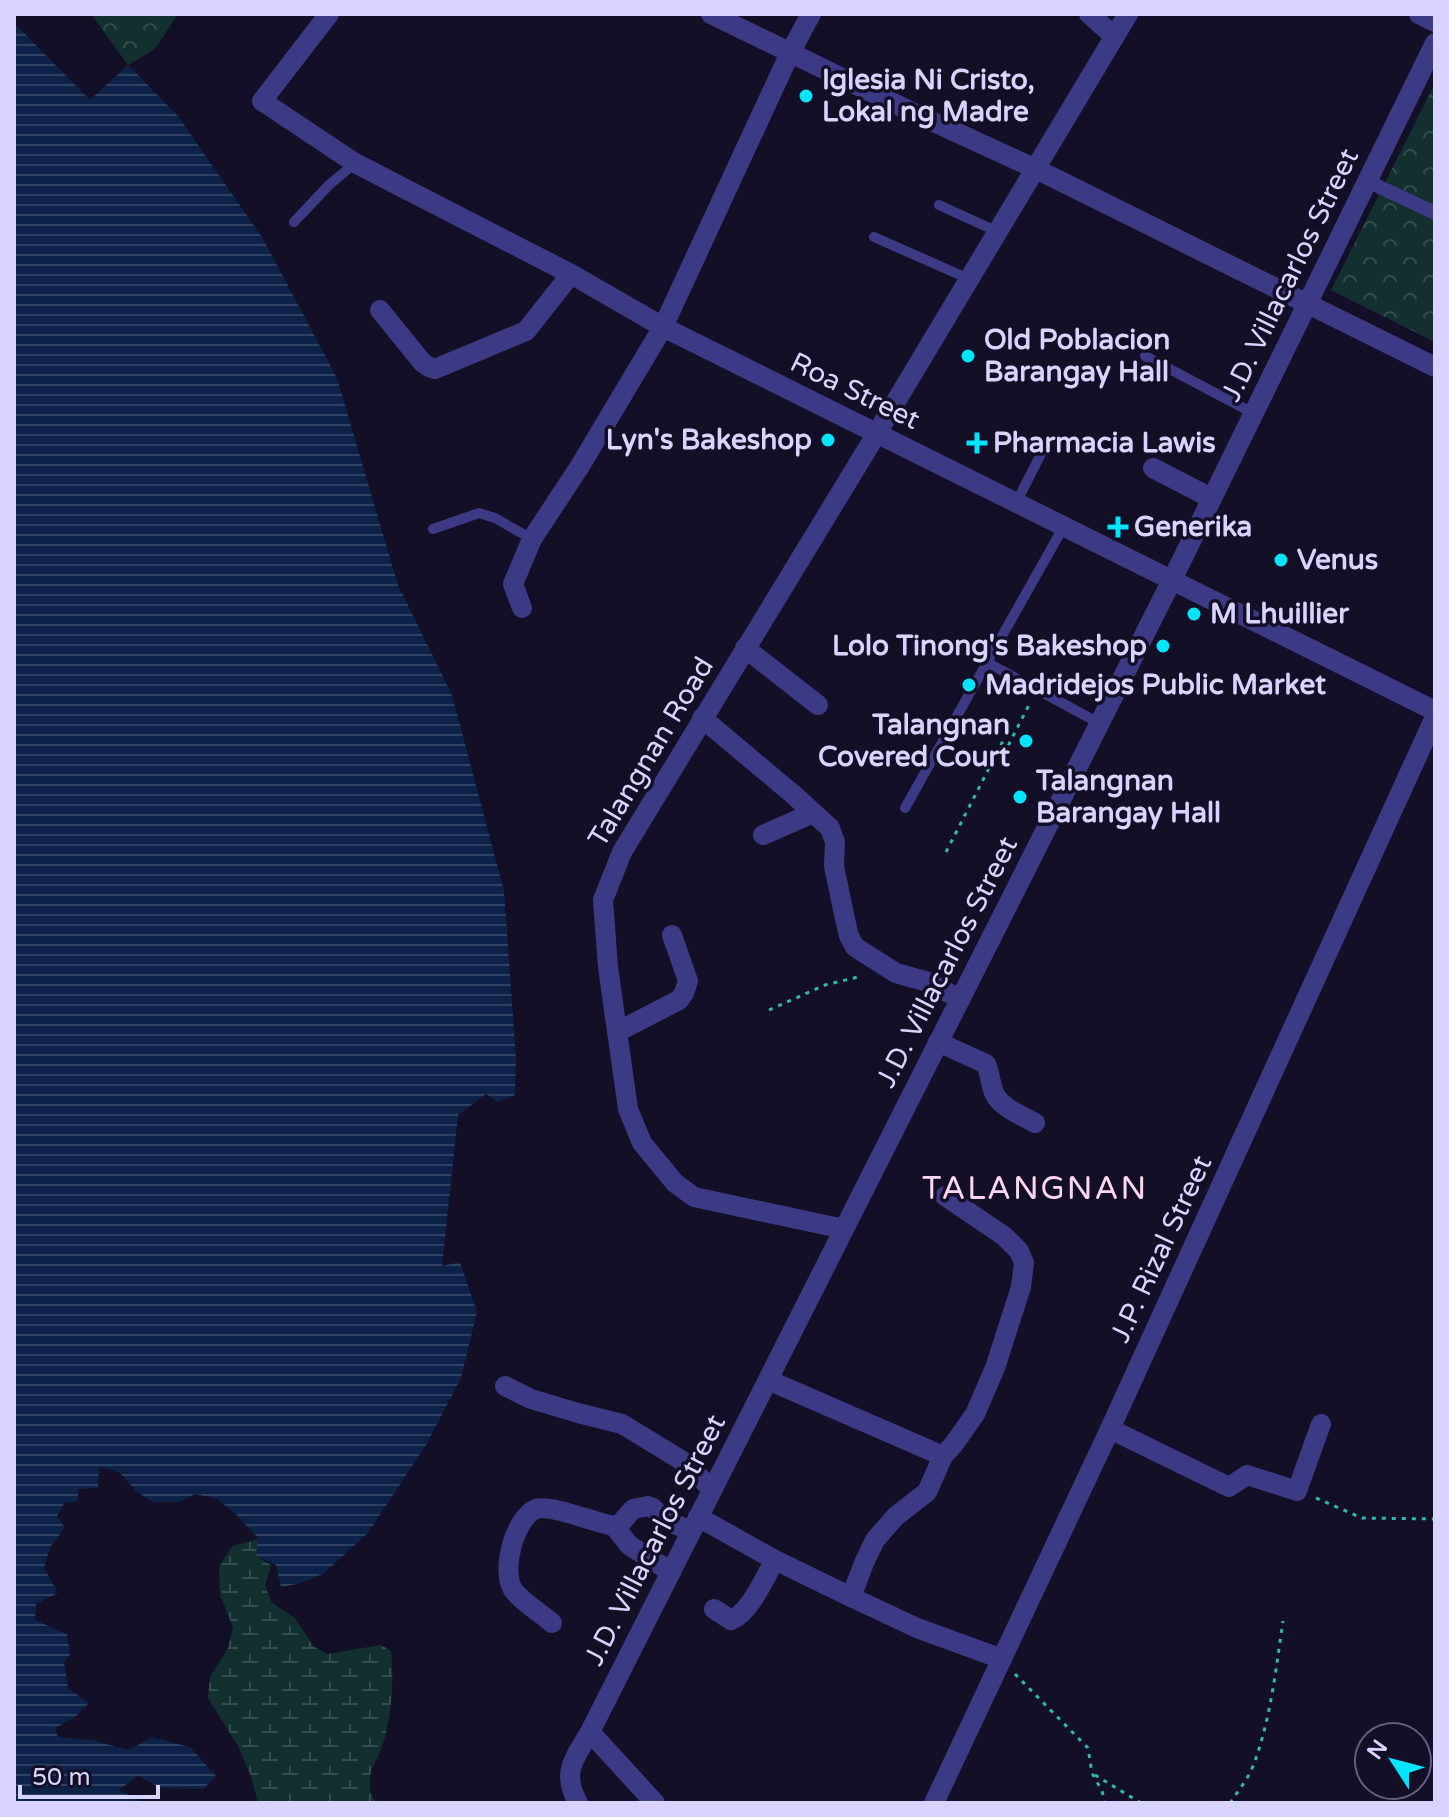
<svg xmlns="http://www.w3.org/2000/svg" width="1449" height="1817" font-family="'Varela Round',sans-serif">
<defs>
<pattern id="forest-crowns" width="20" height="18" patternUnits="userSpaceOnUse" patternTransform="scale(2)"><rect width="20" height="18" fill="#12302f"/><path d="M2 6a3 3 0 1 1 6 0M12 15a3 3 0 1 1 6 0" fill="none" stroke="#344d4e"/></pattern>
<pattern id="wetland-marsh" width="20" height="14" patternUnits="userSpaceOnUse" patternTransform="scale(2)"><rect width="20" height="14" fill="#12302f"/><path d="M1 5h8M5 5V1M11 12h8M15 12V8" fill="none" stroke="#344d4e"/></pattern>
<pattern id="water-rules" width="6" height="5" patternUnits="userSpaceOnUse" patternTransform="scale(2)"><rect width="6" height="5" fill="#0c2248"/><path d="M0 2.5h6" fill="none" stroke="#2f4163"/></pattern>
</defs>
<rect width="100%" height="100%" fill="#130f26"/>
<g fill="url(#forest-crowns)">
<polygon points="91,14 178,14 155,49 128,65"/>
<polygon points="1435,83 1435,342 1331,290"/>
</g>
<path fill="url(#wetland-marsh)" d="M 258,1539 L 256,1556 L 271,1565 L 265,1586 L 272,1603 L 295,1618 L 313,1646 L 327,1654 L 381,1645 L 391,1651 C 394,1684 392,1712 383,1744 C 379,1756 370,1768 370,1780 C 369,1788 371,1797 377,1803 L 258,1803 L 251,1776 L 238,1746 L 208,1698 L 210,1677 L 228,1648 L 233,1627 L 220,1595 L 219,1566 L 232,1546 Z"/>
<polygon fill="url(#water-rules)" points="14,23 90,100 128,65 178,116 263,239 337,378 398,585 452,695 504,891 516,1059 515,1095 498,1102 486,1094 458,1115 442,1266 460,1262 477,1312 461,1378 426,1445 368,1533 323,1574 297,1584 281,1587 276,1565 256,1556 258,1538 237,1515 217,1499 195,1494 180,1502 153,1502 136,1491 119,1472 99,1467 98,1488 79,1489 77,1502 65,1502 57,1516 65,1528 50,1547 44,1568 58,1593 36,1604 35,1620 67,1634 70,1655 64,1662 68,1688 89,1703 74,1718 55,1728 58,1737 92,1740 129,1750 152,1737 190,1747 216,1776 203,1789 161,1788 138,1776 119,1790 143,1803 14,1803"/>
<g fill="none" stroke-linecap="round" stroke-linejoin="round">
<g stroke="#2fb8b0" stroke-width="3" stroke-dasharray="4 6" stroke-linecap="butt">
<polyline points="946,852 1003,741 1009,744 1030,703"/>
<polyline points="769,1010 825,985 862,976"/>
<polyline points="1316,1498 1362,1518 1435,1519"/>
<polyline points="1015,1674 1088,1748 1092,1773 1102,1791 1105,1803"/>
<polyline points="1095,1775 1141,1803"/>
<path d="M 1230,1803 C 1239,1790 1250,1776 1255,1761 C 1271,1716 1276,1668 1283,1621"/>
</g>
<g stroke="#3d3a85" stroke-width="10">
<polyline points="939,205 998,232"/>
<polyline points="294,222 329,185 355,163"/>
<polyline points="874,237 969,279"/>
<polyline points="1145,356 1253,413"/>
<polyline points="1016,503 1045,446"/>
<polyline points="433,529 479,513 495,518 532,539"/>
<polyline points="986,662 1099,723"/>
<polyline points="905,808 1064,526"/>
</g>
<polyline stroke="#3d3a85" stroke-width="14" points="1367,181 1435,213"/>
<g stroke="#3d3a85" stroke-width="20">
<polyline points="329,14 262,101 355,163 571,274 663,327 1435,711"/>
<polyline points="1089,14 1114,36"/>
<polyline points="1419,14 1435,22"/>
<polyline points="380,310 422,362 429,367 435,369 526,331 571,274"/>
<polyline points="1153,468 1211,498"/>
<polyline points="522,608 513,584 532,539 580,466 663,327 790,53 811,14"/>
<polyline points="745,648 818,705"/>
<polyline points="702,718 795,796 830,828 835,842 834,866 845,919 849,936 855,947 896,973 928,982 960,999"/>
<polyline points="763,835 813,813"/>
<polyline points="617,1032 679,1000 684,993 688,981 672,935"/>
<path d="M 938,1042 L 986,1064 C 990,1073 990,1081 993,1090 C 997,1106 1021,1115 1035,1123"/>
<polyline points="844,1229 694,1197 675,1183 642,1143 628,1109 608,967 603,900 622,852 877,433 1128,14"/>
<polyline points="768,1380 943,1456"/>
<polyline points="505,1386 531,1399 578,1413 622,1424 681,1460 712,1489"/>
<polyline points="1110,1429 1229,1487 1247,1475 1297,1491 1321,1424"/>
<polyline points="698,1517 775,1560 851,1597 864,1563 875,1540 896,1516 927,1492 943,1456 954,1444 975,1414 995,1368 1021,1287 1024,1263 1019,1251 1004,1236 945,1196"/>
<polyline points="614,1526 629,1545 671,1572"/>
<polyline points="851,1597 917,1628 1002,1659"/>
<path d="M 714,1609 L 731,1620 C 750,1613 765,1577 775,1560"/>
<path d="M 552,1623 C 542,1614 521,1601 514,1591 C 500,1573 514,1518 536,1509 C 550,1504 596,1523 614,1526 L 620,1524 L 633,1509 L 648,1506 L 653,1508 L 663,1519 L 691,1531"/>
<polyline points="590,1732 655,1803"/>
<polyline points="934,1803 1110,1429 1435,717"/>
</g>
<g stroke="#3d3a85" stroke-width="20">
<polyline points="711,14 912,112 1036,169 1435,367"/>
<path d="M 578,1803 C 561,1772 574,1759 590,1732 L 1172,580 L 1435,43"/>
</g>
</g>
<g fill="#00e5ff" stroke="#130f26" stroke-width="3">
<circle cx="806" cy="96" r="8"/>
<circle cx="968" cy="356" r="8"/>
<circle cx="828" cy="440" r="8"/>
<path d="M973 431h8v8h8v8h-8v8h-8v-8h-8v-8h8z"/>
<path d="M1114 515h8v8h8v8h-8v8h-8v-8h-8v-8h8z"/>
<circle cx="1281" cy="560" r="8"/>
<circle cx="1194" cy="614" r="8"/>
<circle cx="1163" cy="646" r="8"/>
<circle cx="969" cy="685" r="8"/>
<circle cx="1026" cy="741" r="8"/>
<circle cx="1020" cy="797" r="8"/>
</g>
<g text-anchor="middle" dominant-baseline="central" stroke-width="7" stroke-linejoin="round" paint-order="stroke">
<g font-size="28" font-weight="bold" fill="#d9d4ff" stroke="#130f26" text-anchor="start">
<text x="822" y="80">Iglesia Ni Cristo,<tspan x="822" dy="32">Lokal ng Madre</tspan></text>
<text x="984" y="340">Old Poblacion<tspan x="984" dy="32">Barangay Hall</tspan></text>
<text x="812" y="440" text-anchor="end">Lyn's Bakeshop</text>
<text x="993" y="443">Pharmacia Lawis</text>
<text x="1134" y="527">Generika</text>
<text x="1297" y="560">Venus</text>
<text x="1210" y="614">M Lhuillier</text>
<text x="1147" y="646" text-anchor="end">Lolo Tinong's Bakeshop</text>
<text x="985" y="685">Madridejos Public Market</text>
<text x="1010" y="725" text-anchor="end">Talangnan<tspan x="1010" dy="32">Covered Court</tspan></text>
<text x="1036" y="781">Talangnan<tspan x="1036" dy="32">Barangay Hall</tspan></text>
</g>
<g font-size="28" fill="#d9d4ff" stroke="#130f26">
<text transform="translate(1290 275) rotate(-64)">J.D. Villacarlos Street</text>
<text transform="translate(855 391) rotate(26)">Roa Street</text>
<text transform="translate(651 752) rotate(-59)">Talangnan Road</text>
<text transform="translate(947 962) rotate(-63)">J.D. Villacarlos Street</text>
<text transform="translate(1161 1249) rotate(-65)">J.P. Rizal Street</text>
<text transform="translate(655 1540) rotate(-63)">J.D. Villacarlos Street</text>
</g>
<g font-size="32" letter-spacing="2" fill="#ffd6f0" stroke="#130f26">
<text x="1035" y="1189">TALANGNAN</text>
</g>
</g>
<rect width="1449" height="1817" fill="none" stroke="#d9d4ff" stroke-width="32"/>
<g transform="translate(1393 1761) rotate(306)"><circle r="38" fill="#130f26" stroke="#625e7d" stroke-width="2"/>
<path d="M0-6L14 30L0 20L-14 30Z" fill="#00e5ff"/>
<text y="-12" font-size="22" font-weight="bold" text-anchor="middle" fill="#d9d4ff">N</text>
</g>
<path d="M20 1785v12h138v-12" fill="none" stroke="#d9d4ff" stroke-width="4"/>
<text x="32" y="1785" font-size="24" fill="#d9d4ff" stroke="#130f26" stroke-width="6" paint-order="stroke">50 m</text>
</svg>
